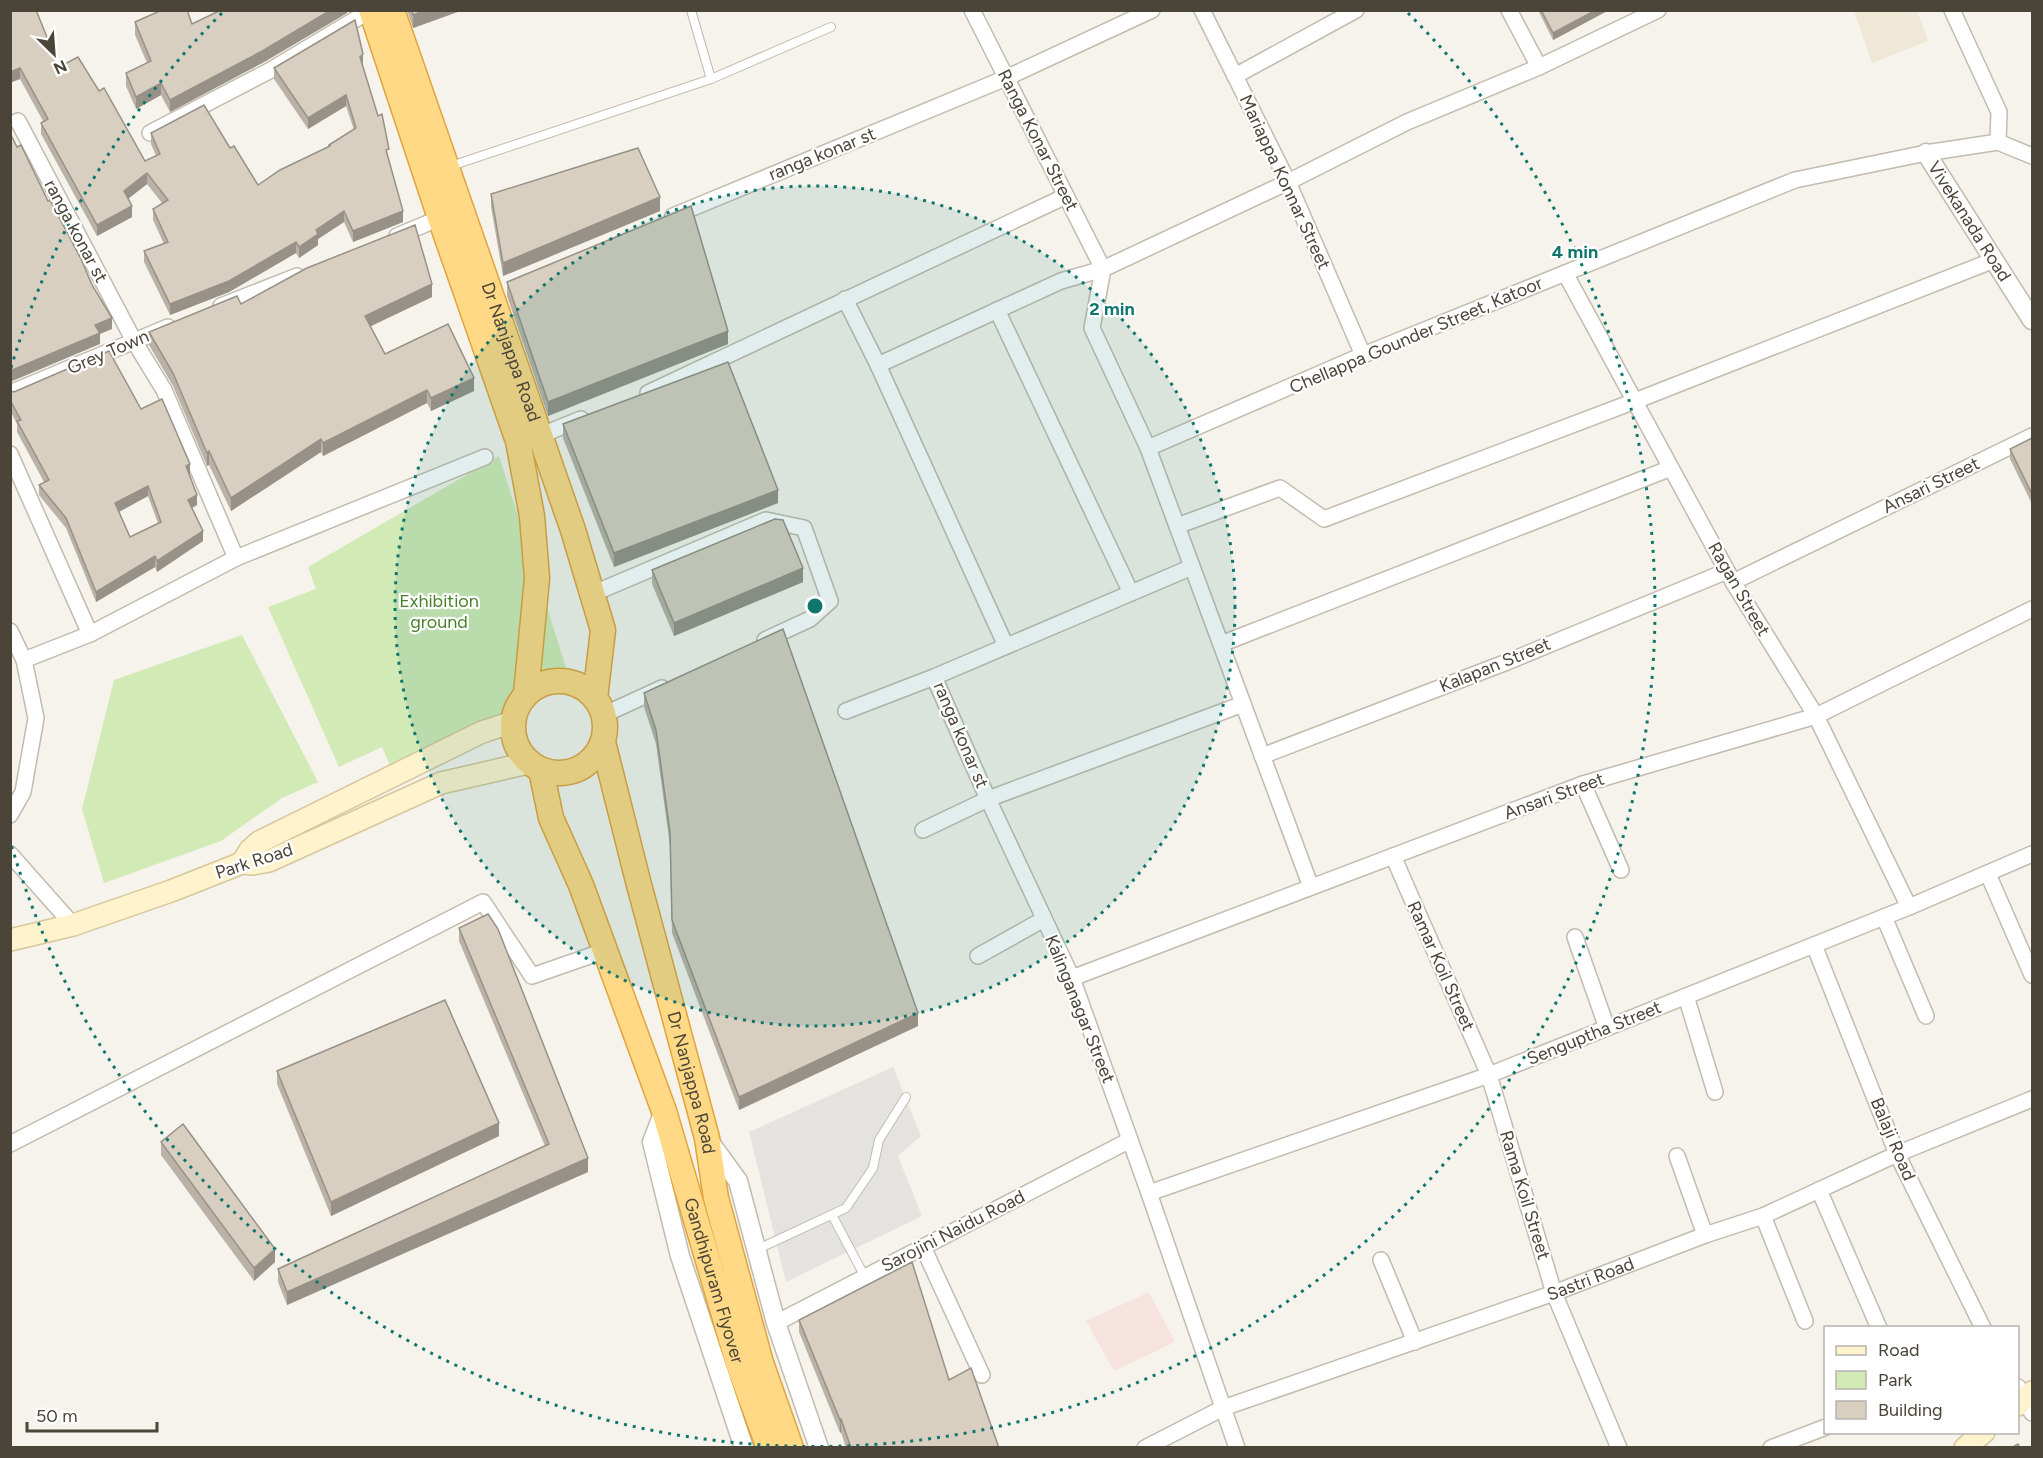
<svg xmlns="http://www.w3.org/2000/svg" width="2043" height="1458" font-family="Figtree,sans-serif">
<rect width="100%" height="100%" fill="#f6f3ec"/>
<polygon fill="#efe8d6" points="1854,11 1917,11 1928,41 1872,63"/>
<polygon fill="#f6e3e0" points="1149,1292 1175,1342 1114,1371 1086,1321"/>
<g fill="#d2eab5">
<polygon points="499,456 568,674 541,698 392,770 382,747 339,767 268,607 316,589 308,567"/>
<polygon points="242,635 318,782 282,798 221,841 104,883 82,809 114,680"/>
</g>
<polygon fill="#e5e3e0" points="893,1067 921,1136 898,1156 922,1216 786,1282 749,1132"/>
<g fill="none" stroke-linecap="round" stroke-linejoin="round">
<defs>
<g id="service">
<polyline points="691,10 711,79"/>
<polyline points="451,166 711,79 831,27"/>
<polyline points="832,1215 865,1277"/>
<polyline points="758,1249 846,1208 873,1168 879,1140 906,1097"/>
</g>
<g id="minor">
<polyline points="972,10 1103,269"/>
<polyline points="1202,10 1288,182 1363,355"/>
<polyline points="1509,10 1539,67"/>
<polyline points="1952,10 1999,112 1998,142"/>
<polyline points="1235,76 1356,10"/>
<polyline points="18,121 134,341 164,390 236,558"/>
<polyline points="150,133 269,71 371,10"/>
<polyline points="673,216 1006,78 1152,10"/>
<polyline points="397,236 440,218"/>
<polyline points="1103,269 1092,328 1148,448 1311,887"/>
<polyline points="1565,273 1733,582 1816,716 1909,907"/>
<polyline points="845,299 878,365 1006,646"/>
<polyline points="221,306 297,276"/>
<polyline points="997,310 1131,593"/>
<polyline points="878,365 1061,281 1103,269 1288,182 1407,122 1539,67 1658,10"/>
<polyline points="10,393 168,327"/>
<polyline points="648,393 1066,196"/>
<polyline points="539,436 581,419"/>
<polyline points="1148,448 1363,355 1795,180 1926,153 1998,142 2032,156"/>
<polyline points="10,454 90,634"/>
<polyline points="1177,526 1280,488 1324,519 1635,401 1994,260"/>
<polyline points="1733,582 2032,436"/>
<polyline points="592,594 766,520 804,528 830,601 810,619 765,640"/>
<polyline points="10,631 24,660 36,718 23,792 10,815"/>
<polyline points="1221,644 1671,468"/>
<polyline points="24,660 90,634 236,558 485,457"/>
<polyline points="846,711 934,677 1192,567"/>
<polyline points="603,715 662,688"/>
<polyline points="1262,756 1507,662 1727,571"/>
<polyline points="1583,784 1621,870"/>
<polyline points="923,830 988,799 934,677"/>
<polyline points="10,854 73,925"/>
<polyline points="1393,856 1489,1075 1554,1293 1619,1448"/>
<polyline points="1988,874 2032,975"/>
<polyline points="1884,917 1926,1016"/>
<polyline points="1575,937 1607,1028"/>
<polyline points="1814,945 1897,1154 1983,1328"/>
<polyline points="978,956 1044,919"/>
<polyline points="1072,978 1583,784 1816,716 2032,609"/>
<polyline points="1686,996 1715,1092"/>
<polyline points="10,1144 483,902 532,976 604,951"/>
<polyline points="1677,1156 1705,1235"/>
<polyline points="1819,1190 1879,1328"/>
<polyline points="1149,1193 1489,1075 1909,907 2032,854"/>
<polyline points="1763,1216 1805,1321"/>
<polyline points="923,1247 982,1375"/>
<polyline points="1381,1260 1415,1342"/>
<polyline points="776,1323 1130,1140"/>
<polyline points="2018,1387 2032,1413"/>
<path id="s1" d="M 1145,1448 L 1223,1408 L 1554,1293 L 1705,1235 L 1763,1216 L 1897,1154 L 2032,1099"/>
<polyline points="1237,1448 1149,1193 1072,978 988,799 1243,704"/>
<polyline points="1771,1448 1826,1427"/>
</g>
<g id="tertiary">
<path id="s2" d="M 1926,153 L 2032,320"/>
<polyline points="664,1111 652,1142 680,1256 744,1448"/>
<polyline points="709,1141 738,1181 776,1323 819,1448"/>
</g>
<g id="secondary">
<polyline points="242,863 250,850 259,842 482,732 513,722"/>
<polyline points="10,940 73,925 171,891 242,863 253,864 269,861 441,783 528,763"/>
<polyline points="2018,1405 2032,1392"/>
<polyline points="1965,1448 1984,1432"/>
</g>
<g id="trunk">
<polyline points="371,10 440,218 518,441 532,516 537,578 526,694"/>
<path id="s3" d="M 392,10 L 573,530 L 603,630 L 595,698"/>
<circle cx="559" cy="727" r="46"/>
<path id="s4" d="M 603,742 L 638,881 L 707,1138 L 716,1198 L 761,1363 L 791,1448"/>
<path id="s5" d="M 541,770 L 551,818 L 581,885 L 664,1111 L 739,1366 L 769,1448"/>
</g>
</defs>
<use href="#service" stroke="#c2bbae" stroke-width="10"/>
<use href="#minor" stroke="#c2bbae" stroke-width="18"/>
<use href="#tertiary" stroke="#c2bbae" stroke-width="21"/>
<use href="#secondary" stroke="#d6c79b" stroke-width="24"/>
<use href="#trunk" stroke="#e0a43c" stroke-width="27"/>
<use href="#service" stroke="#fff" stroke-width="8"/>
<use href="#minor" stroke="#fff" stroke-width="15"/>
<use href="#tertiary" stroke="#fff" stroke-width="18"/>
<use href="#secondary" stroke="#fff3cd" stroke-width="21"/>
<use href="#trunk" stroke="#ffd985" stroke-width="24"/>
</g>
<g fill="#bab2a6" fill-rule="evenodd">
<polygon points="10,10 59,67 145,161 156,156 151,144 151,133 230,148 258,185 329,147 329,145 354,130 346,106 308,129 274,79 274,68 363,65 362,66 389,160 403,222 353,242 344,222 318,239 318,245 299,258 296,253 229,292 170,315 144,262 144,251 164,244 153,220 153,209 162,203 147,184 128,199 132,217 97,236 41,134 41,123 43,121 20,79"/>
<polygon points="347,10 347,13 264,62 170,112 161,95 136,109 126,86 126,73 147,63 135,35 135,22 192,24"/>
<polygon points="407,10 463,10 413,28"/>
<polygon points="1538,10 1609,10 1553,40"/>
<polygon points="491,194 660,211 503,276 491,207"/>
<polygon points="507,282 728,344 548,416 507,296"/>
<polygon points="432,297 370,326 385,354 474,391 431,411 427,403 323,456 321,452 231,511 209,465 207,466 173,386 149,345 149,332 241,304"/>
<path d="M 10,391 L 141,409 L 190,475 L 197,505 L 192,508 L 203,541 L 157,572 L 155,567 L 96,602 L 66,528 L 39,495 L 39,485 L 44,482 L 17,432 L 17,424 L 10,410 ZM 148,496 L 158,523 L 130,537 L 119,512 Z"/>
<polygon points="563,424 778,503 614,567 563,438"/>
<polygon points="2032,438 2032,504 2010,459 2010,449"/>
<polygon points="652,570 803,582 674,636 652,584"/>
<polygon points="644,693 918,1026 739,1110 672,933 670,846 656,744 644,707"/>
<polygon points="459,928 588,1172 287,1305 278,1282 278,1269 545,1146 459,941"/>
<polygon points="277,1071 499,1136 331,1216 277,1084"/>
<polygon points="161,1142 275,1262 254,1281 161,1155"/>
<polygon points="799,1320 949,1380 999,1448 846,1448 841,1432 840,1433 799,1332"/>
</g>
<g fill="#979187">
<polygon points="331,10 347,10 347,13 264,62 170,112 170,100"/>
<polygon points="426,10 463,10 413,28 413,15"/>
<polygon points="1596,10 1609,10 1553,40 1553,33"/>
<polygon points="363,54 363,65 360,68 360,57"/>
<polygon points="20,68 20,79 10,83 10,72"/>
<polygon points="161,83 161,95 136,109 136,97"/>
<polygon points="346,95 346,106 308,129 308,118"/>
<polygon points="147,173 147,184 124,202 124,191"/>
<polygon points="660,197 660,211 503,276 503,263"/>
<polygon points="132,206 132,217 97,236 97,225"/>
<polygon points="344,211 344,222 318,239 318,245 299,258 299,247 316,230"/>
<polygon points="403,211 403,222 353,242 353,231"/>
<polygon points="296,242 296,253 229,292 170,315 170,304"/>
<polygon points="432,284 432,297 365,329 365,316"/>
<polygon points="112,318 112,329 100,334 100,344 10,382 10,371 95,325"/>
<polygon points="728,331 728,344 548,416 548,402"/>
<polygon points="474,378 474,391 431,411 431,398"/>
<polygon points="427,390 427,403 323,456 323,443"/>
<polygon points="321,439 321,452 231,511 231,498"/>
<polygon points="209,451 209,465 207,466 207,453"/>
<polygon points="190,464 190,475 186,466"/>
<polygon points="148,486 148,496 115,514 115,503"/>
<polygon points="778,490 778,503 614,567 614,553"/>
<polygon points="197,495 197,505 188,510 188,500"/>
<polygon points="203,531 203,541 157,572 157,561"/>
<polygon points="155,556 155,567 96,602 96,592"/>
<polygon points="803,568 803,582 674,636 674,623"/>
<polygon points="918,1013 918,1026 739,1110 739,1097"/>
<polygon points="499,1123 499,1136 331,1216 331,1202"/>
<polygon points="588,1158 588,1172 287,1305 287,1292"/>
<polygon points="275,1249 275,1262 254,1281 254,1268"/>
<polygon points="841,1419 841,1432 840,1433 840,1420"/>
</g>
<g fill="#d8cfc1" stroke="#979187" stroke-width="1.5" fill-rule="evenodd">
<polygon points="10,10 36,10 59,67 78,57 99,91 104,88 145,161 160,154 151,133 204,105 230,148 234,146 258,185 280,170 330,146 329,145 356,128 346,95 308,118 274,68 355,20 363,54 360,57 378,116 382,114 389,149 386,150 403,211 353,231 344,211 316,230 318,234 299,247 296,242 229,281 170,304 144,251 168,242 153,209 168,200 147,173 124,191 132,206 97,225 41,123 48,119 20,68 10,72"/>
<polygon points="162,10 187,10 192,24 221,10 331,10 264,50 170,100 161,83 136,97 126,73 151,61 135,22"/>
<polygon points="412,10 426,10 413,15"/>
<polygon points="1541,10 1596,10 1553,33"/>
<polygon points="10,133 17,147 21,145 48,201 50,200 81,259 92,285 112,318 95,325 100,333 10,371"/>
<polygon points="638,148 660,197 503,263 491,194"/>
<polygon points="691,206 728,331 548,402 507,282"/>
<polygon points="415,225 432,284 365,316 385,354 448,324 474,378 431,398 427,390 323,443 321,439 231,498 209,451 207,453 173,373 149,332 237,296 241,304 307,268"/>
<path d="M 109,351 L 141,409 L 162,399 L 190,464 L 186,466 L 197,495 L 188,500 L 203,531 L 157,561 L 155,556 L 96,592 L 66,518 L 39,485 L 49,480 L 17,421 L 21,420 L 10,400 L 10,391 L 14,392 ZM 148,486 L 161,522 L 130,537 L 115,503 Z"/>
<polygon points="728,362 778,490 614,553 563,424"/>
<polygon points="2032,438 2032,494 2010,449"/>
<polygon points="775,519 783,520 803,568 674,623 652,570"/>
<polygon points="783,629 918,1013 739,1097 672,920 670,832 656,730 644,693"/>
<polygon points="488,914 498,929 588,1158 287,1292 278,1269 549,1144 459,928"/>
<polygon points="445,1000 499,1123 331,1202 277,1071"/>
<polygon points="183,1124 275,1249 254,1268 161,1142"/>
<polygon points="912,1262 949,1380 971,1368 999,1448 851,1448 841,1419 840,1420 799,1320"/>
<polygon points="2018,1444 2020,1448 2011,1448"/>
</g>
<circle cx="815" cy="606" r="420" fill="#0f766e" fill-opacity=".12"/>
<g fill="none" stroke="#0f766e" stroke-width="3" stroke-dasharray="3 6">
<circle cx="815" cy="606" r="420"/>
<path d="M11 368A839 839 0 0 1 222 13M1408 13A839 839 0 1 1 11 844"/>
</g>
<g text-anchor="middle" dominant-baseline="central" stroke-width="4.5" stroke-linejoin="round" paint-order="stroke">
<g font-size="18" fill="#4b4439" stroke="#fff">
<text transform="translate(1038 140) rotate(63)">Ranga Konar Street</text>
<text transform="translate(822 154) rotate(-22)">ranga konar st</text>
<text transform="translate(1285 182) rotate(65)">Mariappa Konnar Street</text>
<text stroke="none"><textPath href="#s2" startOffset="81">Vivekanada Road</textPath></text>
<text transform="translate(76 231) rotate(62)">ranga konar st</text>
<text transform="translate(1416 335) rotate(-23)">Chellappa Gounder Street, Katoor</text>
<text transform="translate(108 352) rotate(-23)">Grey Town</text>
<text stroke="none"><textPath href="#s3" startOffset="362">Dr Nanjappa Road</textPath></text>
<text transform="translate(1931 485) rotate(-26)">Ansari Street</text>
<text transform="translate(1739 589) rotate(60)">Ragan Street</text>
<text transform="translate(1495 665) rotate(-22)">Kalapan Street</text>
<text transform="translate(961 735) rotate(67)">ranga konar st</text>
<text transform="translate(1554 796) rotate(-20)">Ansari Street</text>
<text transform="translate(254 861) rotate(-18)">Park Road</text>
<text transform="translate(1441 966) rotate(66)">Ramar Koil Street</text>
<text transform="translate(1080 1009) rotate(68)">Kalinganagar Street</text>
<text transform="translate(1594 1033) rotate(-22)">Senguptha Street</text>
<text stroke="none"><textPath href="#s4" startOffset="352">Dr Nanjappa Road</textPath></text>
<text transform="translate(1893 1139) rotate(67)">Balaji Road</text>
<text transform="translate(1525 1195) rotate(73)">Rama Koil Street</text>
<text transform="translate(953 1231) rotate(-27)">Sarojini Naidu Road</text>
<text stroke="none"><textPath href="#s1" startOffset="477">Sastri Road</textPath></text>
<text stroke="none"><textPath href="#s5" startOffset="540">Gandhipuram Flyover</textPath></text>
</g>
<g font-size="18" fill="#4a7f2a" stroke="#fff">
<text x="439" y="601">Exhibition<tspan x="439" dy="21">ground</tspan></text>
</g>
</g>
<circle cx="815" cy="606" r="9" fill="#0f766e" stroke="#fff" stroke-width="3"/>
<g font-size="18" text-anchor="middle" font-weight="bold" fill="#0f766e" stroke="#fff" stroke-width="4.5" stroke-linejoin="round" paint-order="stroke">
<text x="1575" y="258">4 min</text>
<text x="1112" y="315">2 min</text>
</g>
<rect width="2043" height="1458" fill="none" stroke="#4b4439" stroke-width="24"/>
<rect x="1824" y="1326" width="195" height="108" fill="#ffffff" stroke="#b7b4b0" stroke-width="1.5"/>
<rect x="1836" y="1346" width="30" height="9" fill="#fff3cd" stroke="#b7b4b0" stroke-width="1.5"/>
<text x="1878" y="1356" font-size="18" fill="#4b4439">Road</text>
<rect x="1836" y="1371" width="30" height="18" fill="#d2eab5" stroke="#b7b4b0" stroke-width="1.5"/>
<text x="1878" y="1386" font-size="18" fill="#4b4439">Park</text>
<rect x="1836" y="1401" width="30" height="18" fill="#d8cfc1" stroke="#b7b4b0" stroke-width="1.5"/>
<text x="1878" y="1416" font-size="18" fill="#4b4439">Building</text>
<g transform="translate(54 54) rotate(155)" stroke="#ffffff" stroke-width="4.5" paint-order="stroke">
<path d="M0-4.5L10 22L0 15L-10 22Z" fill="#4b4439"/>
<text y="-9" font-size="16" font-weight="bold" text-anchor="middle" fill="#4b4439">N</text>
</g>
<path d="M27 1422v9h130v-9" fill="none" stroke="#4b4439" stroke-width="3"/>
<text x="36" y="1422" font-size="18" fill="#4b4439" stroke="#ffffff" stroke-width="4.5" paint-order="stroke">50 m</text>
</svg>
